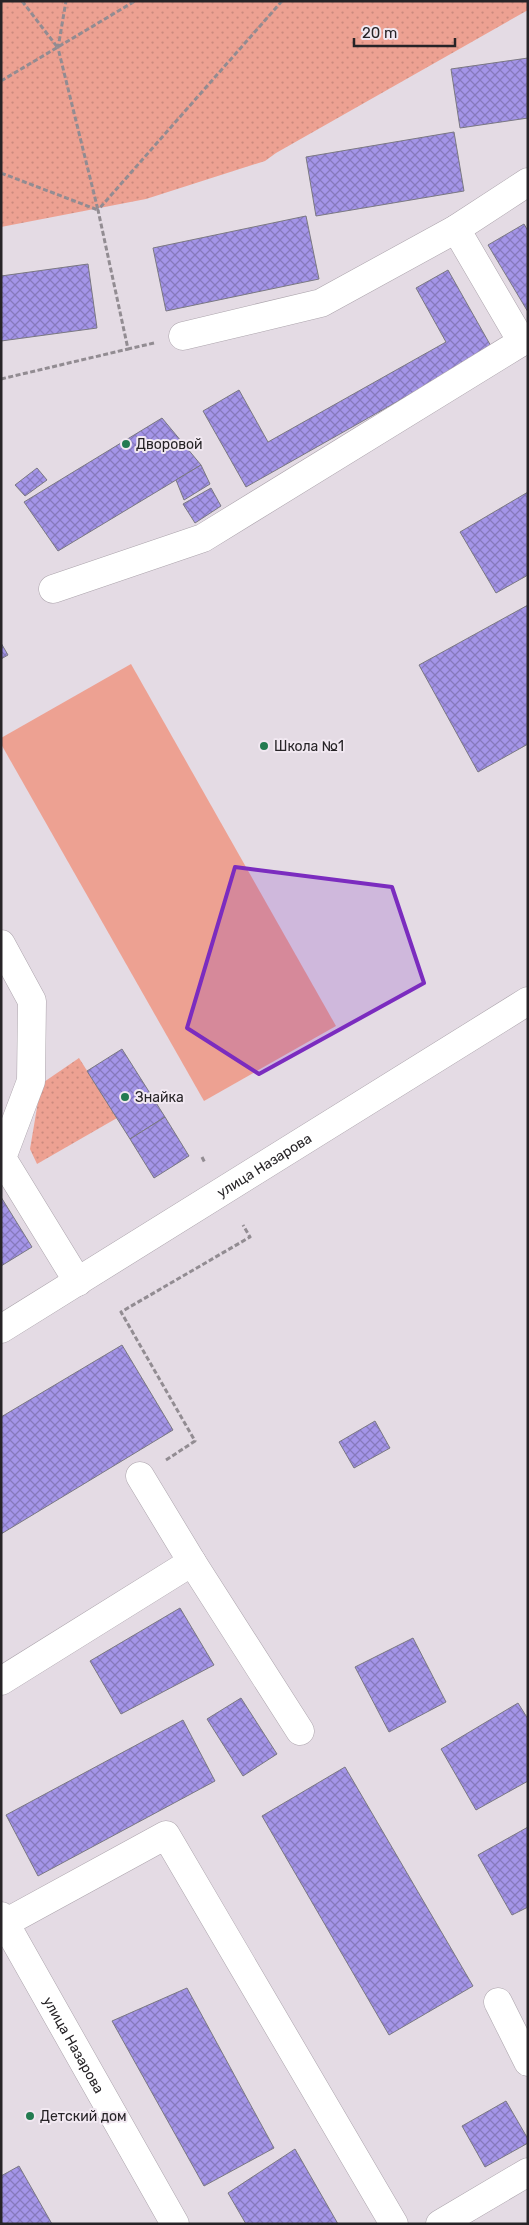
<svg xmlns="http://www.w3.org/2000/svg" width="529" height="2225" font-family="Rubik,sans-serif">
<defs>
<pattern id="park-dots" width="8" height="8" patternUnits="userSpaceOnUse" patternTransform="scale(1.25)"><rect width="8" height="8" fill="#eda192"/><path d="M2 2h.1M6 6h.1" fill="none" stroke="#cb8a7e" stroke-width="1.8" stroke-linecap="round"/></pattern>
<pattern id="building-cross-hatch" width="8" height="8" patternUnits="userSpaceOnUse" patternTransform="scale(1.25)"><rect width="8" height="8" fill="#a495e8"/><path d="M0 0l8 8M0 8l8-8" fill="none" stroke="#8679bc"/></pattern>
</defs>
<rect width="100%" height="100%" fill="#e4dbe4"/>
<polygon fill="#eda192" points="131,664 336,1026 204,1101 1,744 1,738"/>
<g fill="url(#park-dots)">
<polygon points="1,1 528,1 528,10 276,153 265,161 146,199 1,227"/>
<polygon points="79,1058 117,1118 37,1164 30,1149 41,1084"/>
</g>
<g fill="url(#building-cross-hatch)" stroke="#7a7882">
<polygon points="528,58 528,118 460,128 451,69"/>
<polygon points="454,132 464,191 316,216 306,157"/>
<polygon points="306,216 319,279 166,311 153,248"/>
<polygon points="524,224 528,231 528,312 488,245"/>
<polygon points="88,264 97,328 1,341 1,276"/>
<polygon points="448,270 492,348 246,487 203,411 239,390 268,442 446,342 416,288"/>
<polygon points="162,418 201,465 58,551 24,502"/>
<polygon points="201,465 210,484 184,500 176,480"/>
<polygon points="37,468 47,480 25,496 15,485"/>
<polygon points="211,488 221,506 195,523 183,504"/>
<polygon points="528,492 528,575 496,593 460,532"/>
<polygon points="528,605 528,744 478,772 419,665"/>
<polygon points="1,643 8,655 1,659"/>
<polygon points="122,1049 165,1117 130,1139 87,1071"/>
<polygon points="165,1117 189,1156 154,1178 130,1139"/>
<polygon points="1,1197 32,1247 1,1266"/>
<polygon points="122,1345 173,1430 1,1534 1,1417"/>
<polygon points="375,1421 390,1448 354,1468 339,1442"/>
<polygon points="180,1608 214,1665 121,1714 90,1661"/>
<polygon points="413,1638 446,1702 389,1732 355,1667"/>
<polygon points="241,1698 277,1754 243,1776 207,1719"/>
<polygon points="518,1703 528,1719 528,1781 476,1810 441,1749"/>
<polygon points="183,1720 215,1781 38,1876 6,1815"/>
<polygon points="345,1767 473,1986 389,2035 262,1816"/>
<polygon points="528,1827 528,1907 512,1915 478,1855"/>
<polygon points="187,1988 274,2148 204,2186 112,2021"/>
<polygon points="506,2101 528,2139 528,2143 485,2167 462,2126"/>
<polygon points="295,2149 338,2224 246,2224 228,2193"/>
<polygon points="19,2166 52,2224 1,2224 1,2176"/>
</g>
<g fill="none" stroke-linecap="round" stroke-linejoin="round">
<defs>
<g id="minor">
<polyline points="456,229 522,342"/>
<polyline points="183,336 321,303 456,229 528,182"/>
<polyline points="53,589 203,538 528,338"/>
<polyline points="1,944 32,1001 31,1081 2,1158 78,1282"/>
<path id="s1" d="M 1,1329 L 528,1001"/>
<polyline points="140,1476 192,1562 300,1731"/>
<polyline points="1,1681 192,1562"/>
<path id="s2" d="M 1,1916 L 175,2224"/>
<polyline points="5,1923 166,1835 394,2224"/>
<polyline points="498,2002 528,2062"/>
<polyline points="440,2224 528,2172"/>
</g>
</defs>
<use href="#minor" stroke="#aca4ac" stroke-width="29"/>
<g stroke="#928c92" stroke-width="3" stroke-dasharray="5 2.5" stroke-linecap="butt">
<polyline points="22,1 58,48"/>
<polyline points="1,81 135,1"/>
<polyline points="1,173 98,210 58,48 66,1"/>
<polyline points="154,343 128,349 98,210 282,1"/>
<polyline points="1,379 128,349"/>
<polyline points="202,1157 205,1163"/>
<polyline points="166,1460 195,1441 121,1312 250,1237 243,1225"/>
</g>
<use href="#minor" stroke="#fff" stroke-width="28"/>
</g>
<path fill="#7b2cbf" fill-opacity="0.2" stroke="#7b2cbf" stroke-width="4" stroke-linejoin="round" d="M 235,867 L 392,887 L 424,983 L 259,1074 L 187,1028 Z"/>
<g fill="#237b50" stroke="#f1e8f1" stroke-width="2">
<circle cx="126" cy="444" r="5"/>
<circle cx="264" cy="746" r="5"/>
<circle cx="125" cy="1097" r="5"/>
<circle cx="30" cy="2116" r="5"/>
</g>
<g text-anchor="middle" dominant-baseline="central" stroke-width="4" stroke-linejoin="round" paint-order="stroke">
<g font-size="14" fill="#272427" stroke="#f1e8f1" text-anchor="start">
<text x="136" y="444">Дворовой</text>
<text x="274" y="746">Школа №1</text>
<text x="135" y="1097">Знайка</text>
<text x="40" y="2116">Детский дом</text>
</g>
<g font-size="14" fill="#272427" stroke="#f1e8f1">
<text stroke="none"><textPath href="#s1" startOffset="310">улица Назарова</textPath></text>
<text stroke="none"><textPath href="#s2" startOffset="148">улица Назарова</textPath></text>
</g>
</g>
<rect width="529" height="2225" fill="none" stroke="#272427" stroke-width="5"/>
<path d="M354 38v8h101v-8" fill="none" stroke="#272427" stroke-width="2.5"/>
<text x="362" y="38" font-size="15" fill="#272427" stroke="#f1e8f1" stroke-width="4" paint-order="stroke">20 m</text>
</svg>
